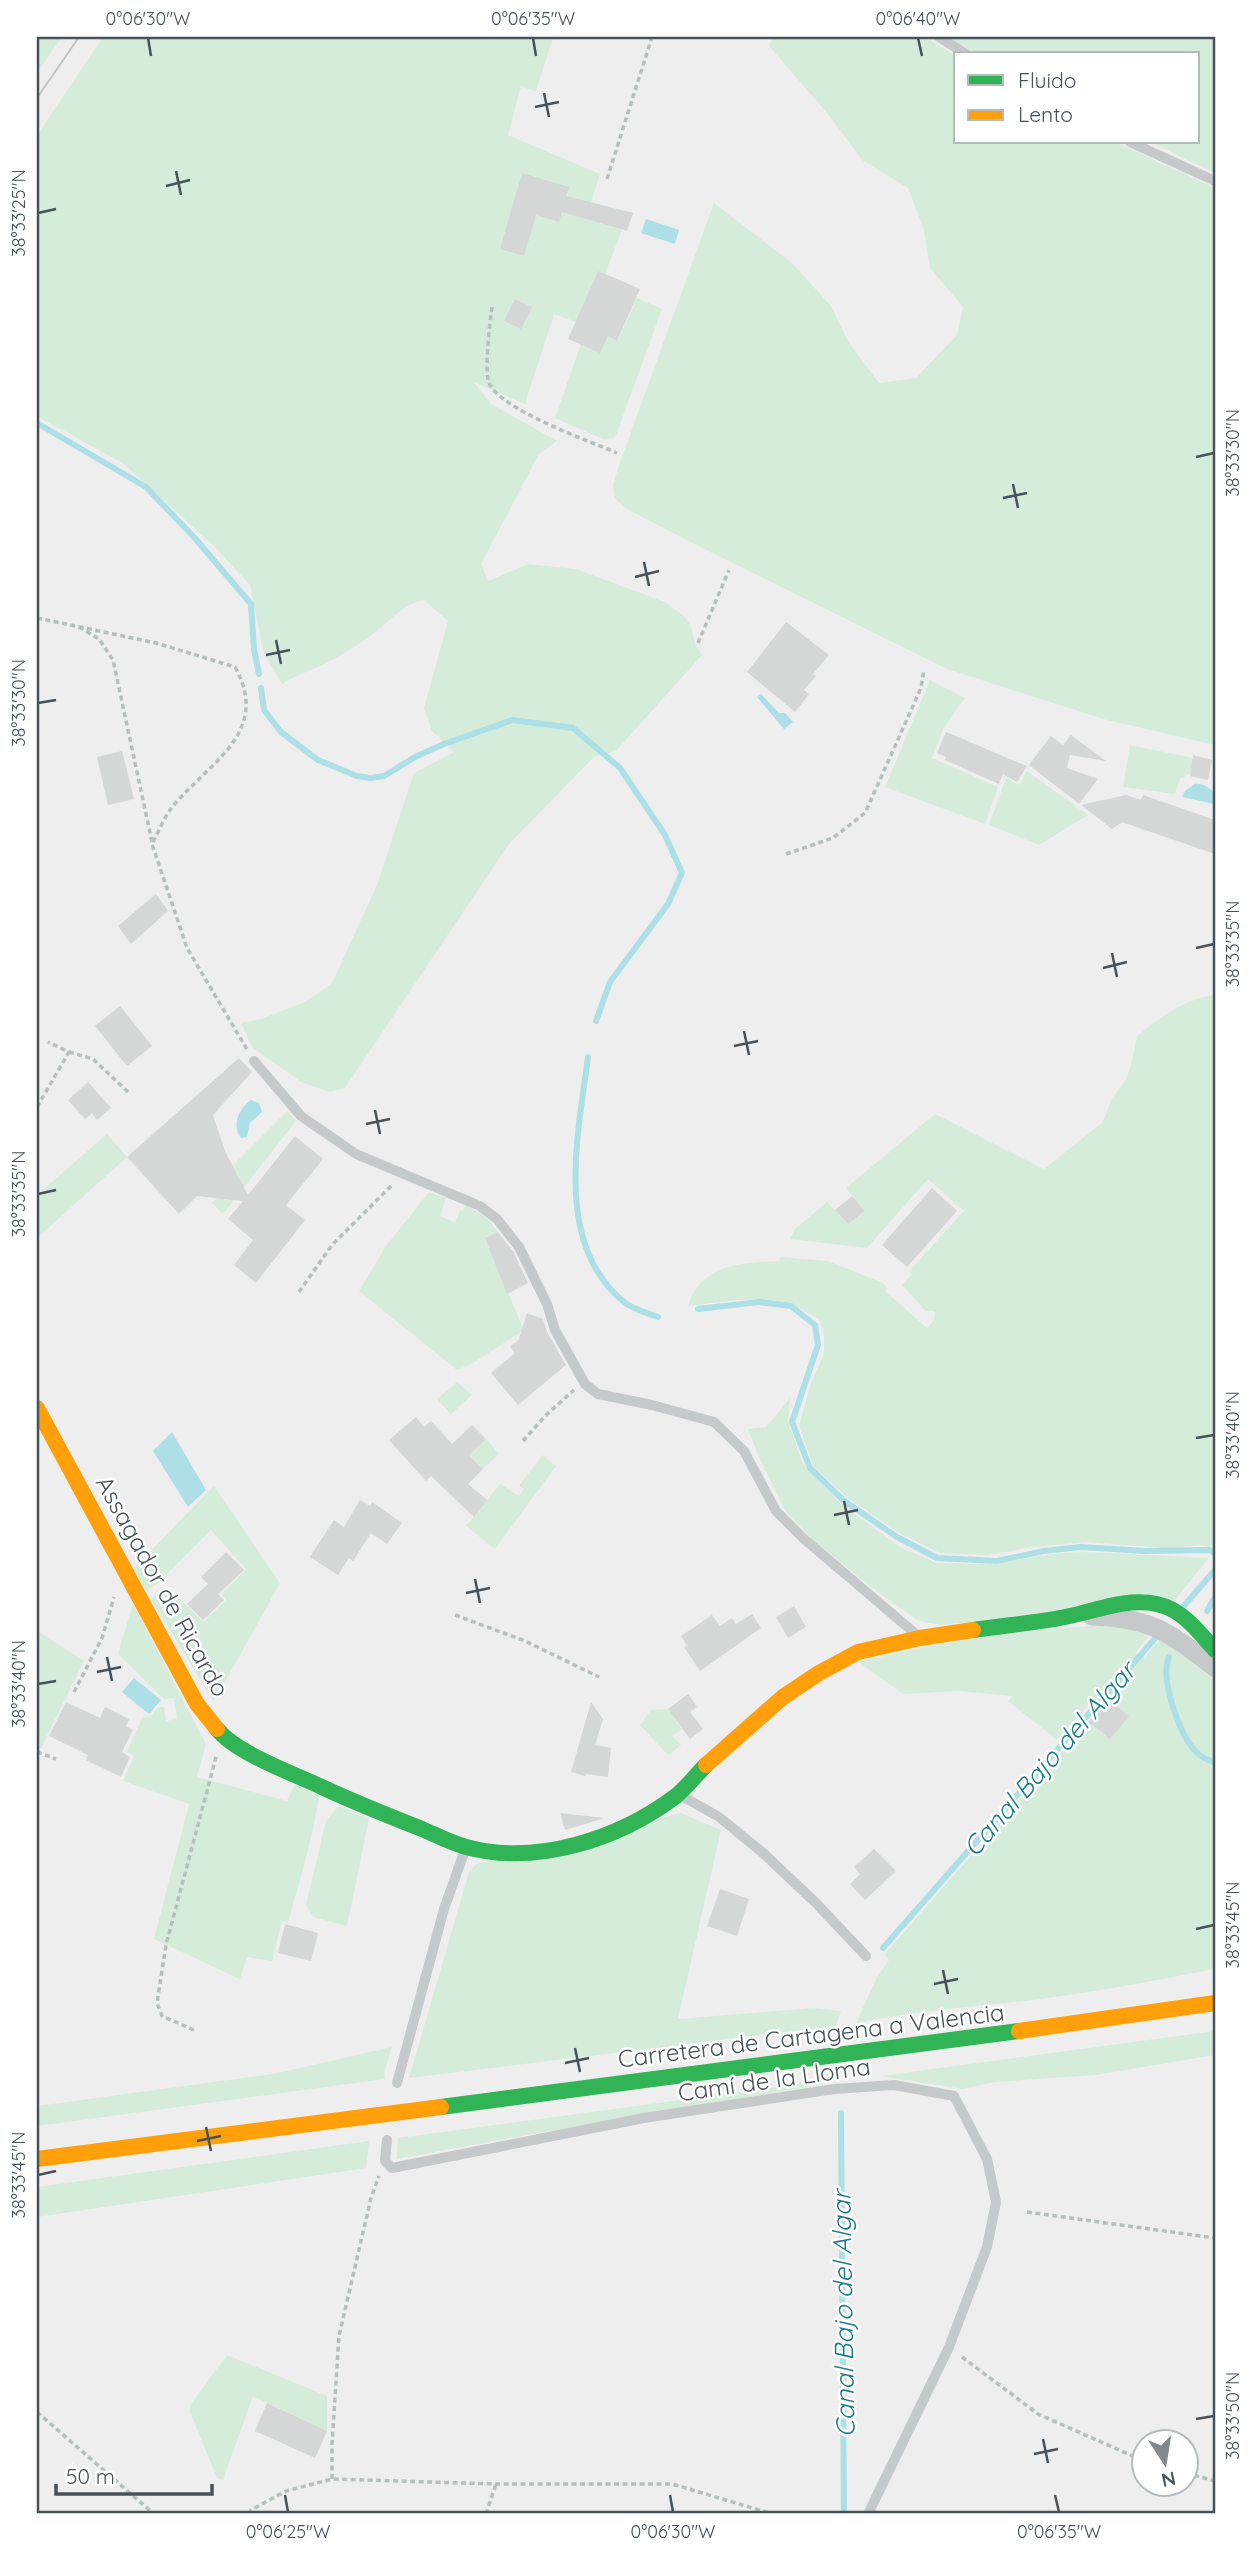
<svg xmlns="http://www.w3.org/2000/svg" width="1252" height="2551" font-family="Quicksand,sans-serif">
<rect width="100%" height="100%" fill="#efeeee"/>
<g fill="#d5ecdb">
<polygon points="37,37 62,37 37,73"/>
<path d="M 103,37 L 553,37 L 536,91 L 521,87 L 508,135 L 600,174 L 586,219 L 622,230 L 605,274 L 598,271 L 576,322 L 554,314 L 526,400 L 527,405 L 474,382 L 491,404 L 557,441 L 539,454 L 481,564 L 488,581 L 528,564 L 576,569 L 665,602 L 684,616 L 691,626 L 695,644 L 702,655 L 616,751 L 594,757 L 508,845 L 345,1088 L 330,1092 L 301,1082 L 252,1047 L 241,1023 L 261,1019 L 305,1002 L 332,983 L 377,885 L 414,773 L 454,752 L 432,731 L 424,708 L 448,621 L 424,600 C 402,605 391,620 374,633 C 361,643 346,653 332,660 C 315,669 298,674 282,684 L 264,653 L 250,585 L 214,546 L 124,464 L 37,416 L 37,135 Z"/>
<polygon points="772,37 925,37 956,56 956,142 1115,142 1215,188 1215,745 1103,719 947,669 700,547 625,508 615,498 613,485 618,468 714,203 792,263 831,306 849,343 879,383 916,378 957,335 963,307 930,268 924,230 908,188 862,160 828,114 769,46"/>
<polygon points="948,37 1215,37 1215,173 1150,142 1198,142 1198,54 977,54"/>
<polygon points="637,298 662,309 615,438 603,439 555,418 581,344 608,336 618,340"/>
<polygon points="930,680 965,698 944,727 932,758 998,787 985,824 885,787"/>
<polygon points="1130,745 1193,758 1190,773 1180,779 1175,794 1123,787"/>
<polygon points="1027,771 1088,815 1039,845 989,825 1006,778 1019,785"/>
<path d="M 1215,995 L 1215,1550 L 1202,1545 L 1165,1548 L 1086,1542 L 1033,1547 L 988,1555 L 940,1553 L 899,1533 L 848,1498 L 813,1466 L 799,1425 L 811,1383 L 824,1354 L 824,1335 L 820,1321 C 781,1288 735,1301 688,1306 C 700,1264 741,1263 779,1261 L 781,1257 L 828,1261 L 881,1282 L 887,1287 L 885,1291 L 927,1328 L 934,1320 L 935,1311 L 926,1311 L 902,1285 L 912,1274 L 909,1271 L 964,1211 L 928,1179 L 867,1248 L 790,1239 L 795,1229 L 827,1202 L 848,1224 L 865,1212 L 846,1188 L 935,1114 L 1044,1169 L 1103,1122 L 1112,1098 L 1126,1079 L 1131,1065 L 1137,1036 C 1160,1018 1185,998 1215,995 Z"/>
<polygon points="287,1111 296,1121 223,1214 212,1203 238,1176 233,1165"/>
<polygon points="107,1134 127,1157 37,1238 37,1195"/>
<polygon points="429,1192 446,1198 440,1216 455,1222 460,1210 463,1211 465,1205 485,1216 498,1232 485,1239 524,1330 473,1363 457,1370 359,1291 386,1246"/>
<polygon points="457,1382 472,1395 451,1414 437,1399"/>
<polygon points="790,1398 788,1421 803,1464 841,1504 900,1547 937,1563 994,1564 1060,1553 1088,1552 1209,1558 1174,1601 941,1625 918,1621 866,1583 813,1540 786,1512 758,1455 748,1429 766,1427"/>
<polygon points="486,1439 499,1454 483,1469 469,1455"/>
<polygon points="542,1455 556,1466 495,1549 466,1526 500,1484 519,1496 524,1489 519,1486"/>
<polygon points="214,1486 280,1583 214,1702 151,1599 163,1591 176,1595 203,1622 226,1600 222,1594 246,1569 211,1530 158,1583 146,1591 133,1569"/>
<path d="M 133,1604 L 206,1744 L 197,1777 L 287,1801 L 295,1784 L 319,1796 C 313,1838 300,1880 288,1922 L 282,1921 L 272,1961 L 247,1957 L 240,1979 L 154,1939 L 189,1804 L 123,1781 L 134,1756 L 127,1752 L 143,1716 L 149,1718 L 159,1707 L 164,1707 L 166,1721 L 177,1719 L 174,1698 L 164,1699 L 118,1654 Z"/>
<path d="M 1115,1625 L 1147,1630 L 1148,1637 L 1135,1653 L 1145,1657 L 1162,1637 L 1215,1681 L 1215,1969 C 1158,1980 1100,1991 1041,1999 C 979,2006 917,2011 856,2023 L 876,1979 L 889,1960 L 885,1954 L 1109,1698 L 1100,1695 L 1090,1703 L 1057,1740 L 1008,1701 L 1012,1696 L 958,1691 L 903,1694 L 859,1662 C 943,1642 1029,1627 1115,1625 Z"/>
<polygon points="37,1631 84,1661 41,1748 37,1746"/>
<polygon points="668,1709 682,1729 672,1736 681,1745 668,1755 640,1725 651,1710"/>
<polygon points="339,1806 369,1819 347,1926 313,1917 306,1905 326,1821"/>
<polygon points="681,1813 721,1830 678,2019 813,2008 841,2011 836,2026 409,2078 469,1872 476,1864"/>
<polygon points="1215,2031 1215,2055 1096,2075 995,2082 963,2089 880,2076"/>
<polygon points="392,2047 384,2073 385,2079 37,2126 37,2106 273,2074"/>
<polygon points="814,2082 825,2084 516,2137 397,2159 398,2138"/>
<polygon points="369,2141 366,2168 37,2217 37,2187"/>
<polygon points="227,2355 327,2396 327,2431 253,2396 223,2480 217,2478 190,2412 190,2405"/>
</g>
<g fill="#acdfe6">
<polygon points="646,219 679,230 675,244 641,233"/>
<polygon points="761,694 779,713 785,713 793,722 784,729 757,697"/>
<path d="M 1194,784 C 1205,783 1208,788 1215,793 L 1215,804 L 1182,797 L 1185,791 Z"/>
<path d="M 251,1100 L 259,1103 L 262,1112 L 250,1123 L 247,1137 L 241,1138 C 231,1126 239,1108 251,1100 Z"/>
<polygon points="172,1432 206,1490 188,1507 153,1451"/>
<polygon points="134,1678 161,1700 149,1714 122,1692"/>
</g>
<g fill="none" stroke-linecap="round" stroke-linejoin="round">
<g stroke="#acdfe6" stroke-width="6">
<polyline points="37,423 146,487 193,536 251,604 254,649 259,674"/>
<polyline points="261,688 264,710 281,732 318,760 357,776 371,778 384,776 415,757 444,744 512,720 573,728 620,768 665,835 682,873 668,904 610,982 596,1021"/>
<path d="M 588,1057 C 578,1135 553,1244 624,1302 C 632,1309 647,1313 658,1317"/>
<polyline points="698,1309 759,1302 791,1306 815,1325 818,1345 792,1422 810,1468 843,1500 897,1537 937,1558 997,1561 1044,1551 1081,1547 1144,1551 1210,1550 1215,1554"/>
<polyline points="1182,1608 1215,1570"/>
<polyline points="1207,1611 1215,1597"/>
<path d="M 1169,1657 C 1160,1679 1179,1735 1196,1752 C 1200,1757 1209,1760 1215,1763"/>
<polyline points="883,1948 1159,1634"/>
<polyline points="841,2113 844,2514"/>
</g>
</g>
<g fill="#d5d6d6">
<polygon points="522,173 569,187 566,196 633,213 627,231 562,212 559,222 536,215 524,256 500,249"/>
<polygon points="598,271 640,289 617,341 608,336 600,353 568,339"/>
<polygon points="515,299 532,307 521,329 504,321"/>
<polygon points="786,622 829,655 813,674 816,676 804,690 809,694 795,712 747,672"/>
<polygon points="946,732 1010,759 1027,766 1017,782 1003,774 999,784 945,760 946,757 937,753"/>
<polygon points="1071,735 1106,761 1070,755 1067,768 1098,779 1079,804 1029,765 1051,736 1063,745"/>
<polygon points="122,751 134,799 108,805 97,757"/>
<polygon points="1193,755 1212,760 1208,780 1190,776"/>
<polygon points="1126,795 1141,800 1143,795 1215,820 1215,854 1122,822 1112,829 1081,805"/>
<polygon points="156,894 168,911 131,944 118,926"/>
<polygon points="120,1006 152,1046 127,1066 95,1026"/>
<polygon points="239,1058 252,1072 213,1115 225,1151 248,1195 295,1136 323,1159 286,1205 305,1220 256,1283 234,1265 253,1240 228,1219 243,1201 197,1196 179,1214 127,1157"/>
<polygon points="88,1082 111,1108 97,1120 92,1113 85,1119 68,1100"/>
<polygon points="932,1188 957,1211 907,1267 882,1245"/>
<polygon points="852,1196 865,1211 848,1224 835,1210"/>
<polygon points="498,1232 513,1251 528,1283 507,1294 485,1238"/>
<polygon points="527,1313 543,1319 547,1332 566,1365 518,1405 491,1373 515,1353 510,1347 519,1339"/>
<polygon points="416,1417 424,1427 431,1421 452,1444 472,1425 486,1439 469,1455 483,1469 468,1484 487,1500 474,1517 431,1476 426,1481 389,1440"/>
<polygon points="360,1500 370,1506 372,1502 402,1523 387,1544 371,1533 353,1561 349,1558 338,1575 310,1557 334,1520 344,1527"/>
<polygon points="226,1552 244,1570 218,1594 224,1600 203,1620 187,1604 208,1584 213,1589 201,1577"/>
<polygon points="794,1606 806,1627 788,1638 776,1617"/>
<polygon points="752,1614 761,1628 700,1671 684,1647 687,1645 681,1636 712,1615 720,1626 732,1618 736,1624"/>
<polygon points="688,1694 697,1707 690,1712 703,1729 690,1739 668,1709"/>
<polygon points="1108,1699 1129,1716 1110,1739 1089,1722"/>
<polygon points="66,1702 100,1718 105,1707 129,1719 126,1726 133,1730 122,1752 130,1757 121,1777 86,1760 88,1755 49,1736"/>
<polygon points="591,1702 603,1719 595,1745 611,1748 608,1777 586,1774 585,1776 571,1772"/>
<polygon points="560,1813 605,1818 565,1830"/>
<polygon points="874,1849 896,1871 865,1900 850,1884 860,1874 854,1867"/>
<polygon points="720,1889 749,1899 737,1936 707,1926"/>
<polygon points="285,1924 318,1933 311,1961 278,1953"/>
<polygon points="267,2403 327,2431 315,2458 255,2431"/>
</g>
<g fill="none" stroke-linecap="round" stroke-linejoin="round">
<g stroke="#b5c0bc" stroke-width="3.5" stroke-dasharray="5 3.5" stroke-linecap="butt">
<polyline points="607,179 652,37"/>
<path d="M 492,307 C 490,321 484,372 489,383 C 501,410 587,440 617,453"/>
<path d="M 37,618 L 156,643 L 235,667 C 273,735 204,765 170,810 C 163,820 158,833 152,844 L 187,948 L 248,1051"/>
<polyline points="79,627 99,639 113,660 152,842"/>
<polyline points="698,643 729,570"/>
<polyline points="786,854 833,838 865,813 921,688 924,669"/>
<polyline points="69,1052 93,1059 128,1092"/>
<polyline points="37,1107 69,1052 48,1042"/>
<polyline points="299,1292 332,1245 392,1185"/>
<polyline points="523,1441 545,1416 574,1390"/>
<polyline points="455,1615 525,1641 599,1677"/>
<polyline points="74,1692 102,1638 114,1597"/>
<polyline points="37,1752 56,1759"/>
<polyline points="194,2030 162,2016 157,2003 166,1945 216,1757"/>
<polyline points="37,2102 39,2102"/>
<polyline points="1027,2212 1215,2238"/>
<polyline points="962,2357 1038,2414 1144,2461"/>
<polyline points="37,2412 154,2514"/>
<polyline points="1186,2473 1215,2481"/>
<polyline points="332,2479 332,2444 339,2336 371,2198 379,2176"/>
<polyline points="249,2514 251,2510 286,2491 332,2479 496,2484 672,2484 773,2514"/>
<polyline points="486,2514 496,2484"/>
</g>
<g stroke="#c6c9ca" stroke-width="10">
<polyline points="939,37 966,54"/>
<polyline points="1130,142 1215,181"/>
<polyline points="254,1061 301,1116 356,1154 480,1206 497,1219 519,1247 547,1304 555,1330 585,1384 598,1394 652,1405 714,1422 744,1451 776,1511 803,1538 917,1635"/>
<polyline points="680,1795 719,1817 763,1853 815,1902 866,1956"/>
<polyline points="397,2083 444,1909 466,1847"/>
<polyline points="387,2140 385,2161 392,2168 644,2118 834,2089 894,2085 954,2096 987,2159 996,2202 987,2247 949,2347 868,2514"/>
</g>
<path stroke="#c6c9ca" stroke-width="19" d="M 1092,1616 C 1152,1618 1169,1632 1215,1668"/>
<g stroke="#30b455" stroke-width="16">
<path d="M 973,1630 C 1005,1625 1039,1623 1070,1616 C 1102,1609 1140,1593 1171,1609 C 1189,1618 1202,1636 1215,1650"/>
<path d="M 217,1729 C 237,1754 295,1774 324,1788 C 356,1803 389,1816 422,1829 C 436,1835 451,1843 466,1847 C 537,1866 619,1839 676,1796 C 687,1787 696,1775 706,1765"/>
<polyline points="441,2107 1019,2031"/>
</g>
<g stroke="#ff9f0a" stroke-width="16">
<polyline points="37,1408 197,1704 217,1729"/>
<polyline points="706,1765 783,1697 819,1673 858,1652 920,1638 973,1630"/>
<polyline points="1019,2031 1215,2003"/>
<polyline points="37,2159 441,2107"/>
</g>
<polyline stroke="#c2c4c5" stroke-width="2" points="37,98 79,37"/>
</g>
<path fill="none" stroke="#475259" stroke-width="2.5" d="M 148,38 L 151,56M 533,38 L 536,56M 918,38 L 922,56M 544,93 L 549,117M 535,107 L 559,102M 176,171 L 181,195M 166,186 L 190,180M 38,213 L 56,209M 1196,457 L 1214,453M 1013,484 L 1018,508M 1003,498 L 1027,493M 644,562 L 649,586M 635,577 L 659,571M 276,640 L 281,664M 266,655 L 290,650M 38,703 L 56,700M 1196,948 L 1214,944M 1112,953 L 1117,977M 1103,968 L 1127,962M 744,1031 L 749,1055M 734,1046 L 758,1041M 375,1110 L 380,1134M 366,1124 L 390,1119M 38,1194 L 56,1190M 1196,1438 L 1214,1435M 844,1501 L 849,1525M 834,1515 L 858,1510M 475,1579 L 480,1603M 466,1593 L 490,1588M 107,1657 L 112,1681M 97,1672 L 121,1667M 38,1684 L 56,1681M 1196,1929 L 1214,1925M 943,1970 L 948,1994M 934,1984 L 958,1979M 575,2048 L 580,2072M 565,2063 L 589,2058M 206,2127 L 211,2151M 197,2141 L 221,2136M 38,2175 L 56,2171M 1196,2419 L 1214,2416M 1043,2439 L 1048,2463M 1034,2454 L 1058,2449M 285,2495 L 288,2512M 670,2495 L 673,2512M 1055,2495 L 1059,2512"/>
<g text-anchor="middle" dominant-baseline="central" stroke-width="5" stroke-linejoin="round" paint-order="stroke">
<g font-size="24" fill="#475259" stroke="#fff">
<text transform="translate(163 1586) rotate(61)">Assagador de Ricardo</text>
<text transform="translate(811 2035) rotate(-7)">Carretera de Cartagena a Valencia</text>
<text transform="translate(774 2079) rotate(-8)">Camí de la Lloma</text>
</g>
<g font-size="26" font-style="italic" fill="#187d8b" stroke="#fff">
<text transform="translate(1049 1759) rotate(-49)">Canal Bajo del Algar</text>
<text transform="translate(843 2314) rotate(-91)">Canal Bajo del Algar</text>
</g>
</g>
<rect width="1252" height="2551" fill="none" stroke="#ffffff" stroke-width="77"/>
<rect x="954" y="52" width="245" height="91" fill="#ffffff" stroke="#b5babd" stroke-width="2"/>
<rect x="968" y="75" width="35" height="10" fill="#30b455" stroke="#b5babd" stroke-width="2"/>
<text x="1018" y="88" font-size="21" fill="#475259">Fluido</text>
<rect x="968" y="110" width="35" height="10" fill="#ff9f0a" stroke="#b5babd" stroke-width="2"/>
<text x="1018" y="122" font-size="21" fill="#475259">Lento</text>
<g transform="translate(1165 2463) rotate(168)"><circle r="33" fill="#ffffff" stroke="#b5babd" stroke-width="2"/>
<path d="M0-5L12 26L0 18L-12 26Z" fill="#82898d"/>
<text y="-10" font-size="19" font-weight="bold" text-anchor="middle" fill="#475259">N</text>
</g>
<path d="M56 2484v10h156v-10" fill="none" stroke="#475259" stroke-width="3.5"/>
<text x="66" y="2484" font-size="21" fill="#475259" stroke="#ffffff" stroke-width="5" paint-order="stroke">50 m</text>
<rect x="38" y="38" width="1176" height="2474" fill="none" stroke="#475259" stroke-width="2.5"/>
<g font-size="18" text-anchor="middle" fill="#475259">
<text x="148" y="25">0°06'30"W</text>
<text x="533" y="25">0°06'35"W</text>
<text x="918" y="25">0°06'40"W</text>
<text transform="translate(19 213) rotate(-90)" y="6">38°33'25"N</text>
<text transform="translate(1233 453) rotate(-90)" y="6">38°33'30"N</text>
<text transform="translate(19 703) rotate(-90)" y="6">38°33'30"N</text>
<text transform="translate(1233 944) rotate(-90)" y="6">38°33'35"N</text>
<text transform="translate(19 1194) rotate(-90)" y="6">38°33'35"N</text>
<text transform="translate(1233 1435) rotate(-90)" y="6">38°33'40"N</text>
<text transform="translate(19 1684) rotate(-90)" y="6">38°33'40"N</text>
<text transform="translate(1233 1925) rotate(-90)" y="6">38°33'45"N</text>
<text transform="translate(19 2175) rotate(-90)" y="6">38°33'45"N</text>
<text transform="translate(1233 2416) rotate(-90)" y="6">38°33'50"N</text>
<text x="288" y="2538">0°06'25"W</text>
<text x="673" y="2538">0°06'30"W</text>
<text x="1059" y="2538">0°06'35"W</text>
</g>
</svg>
